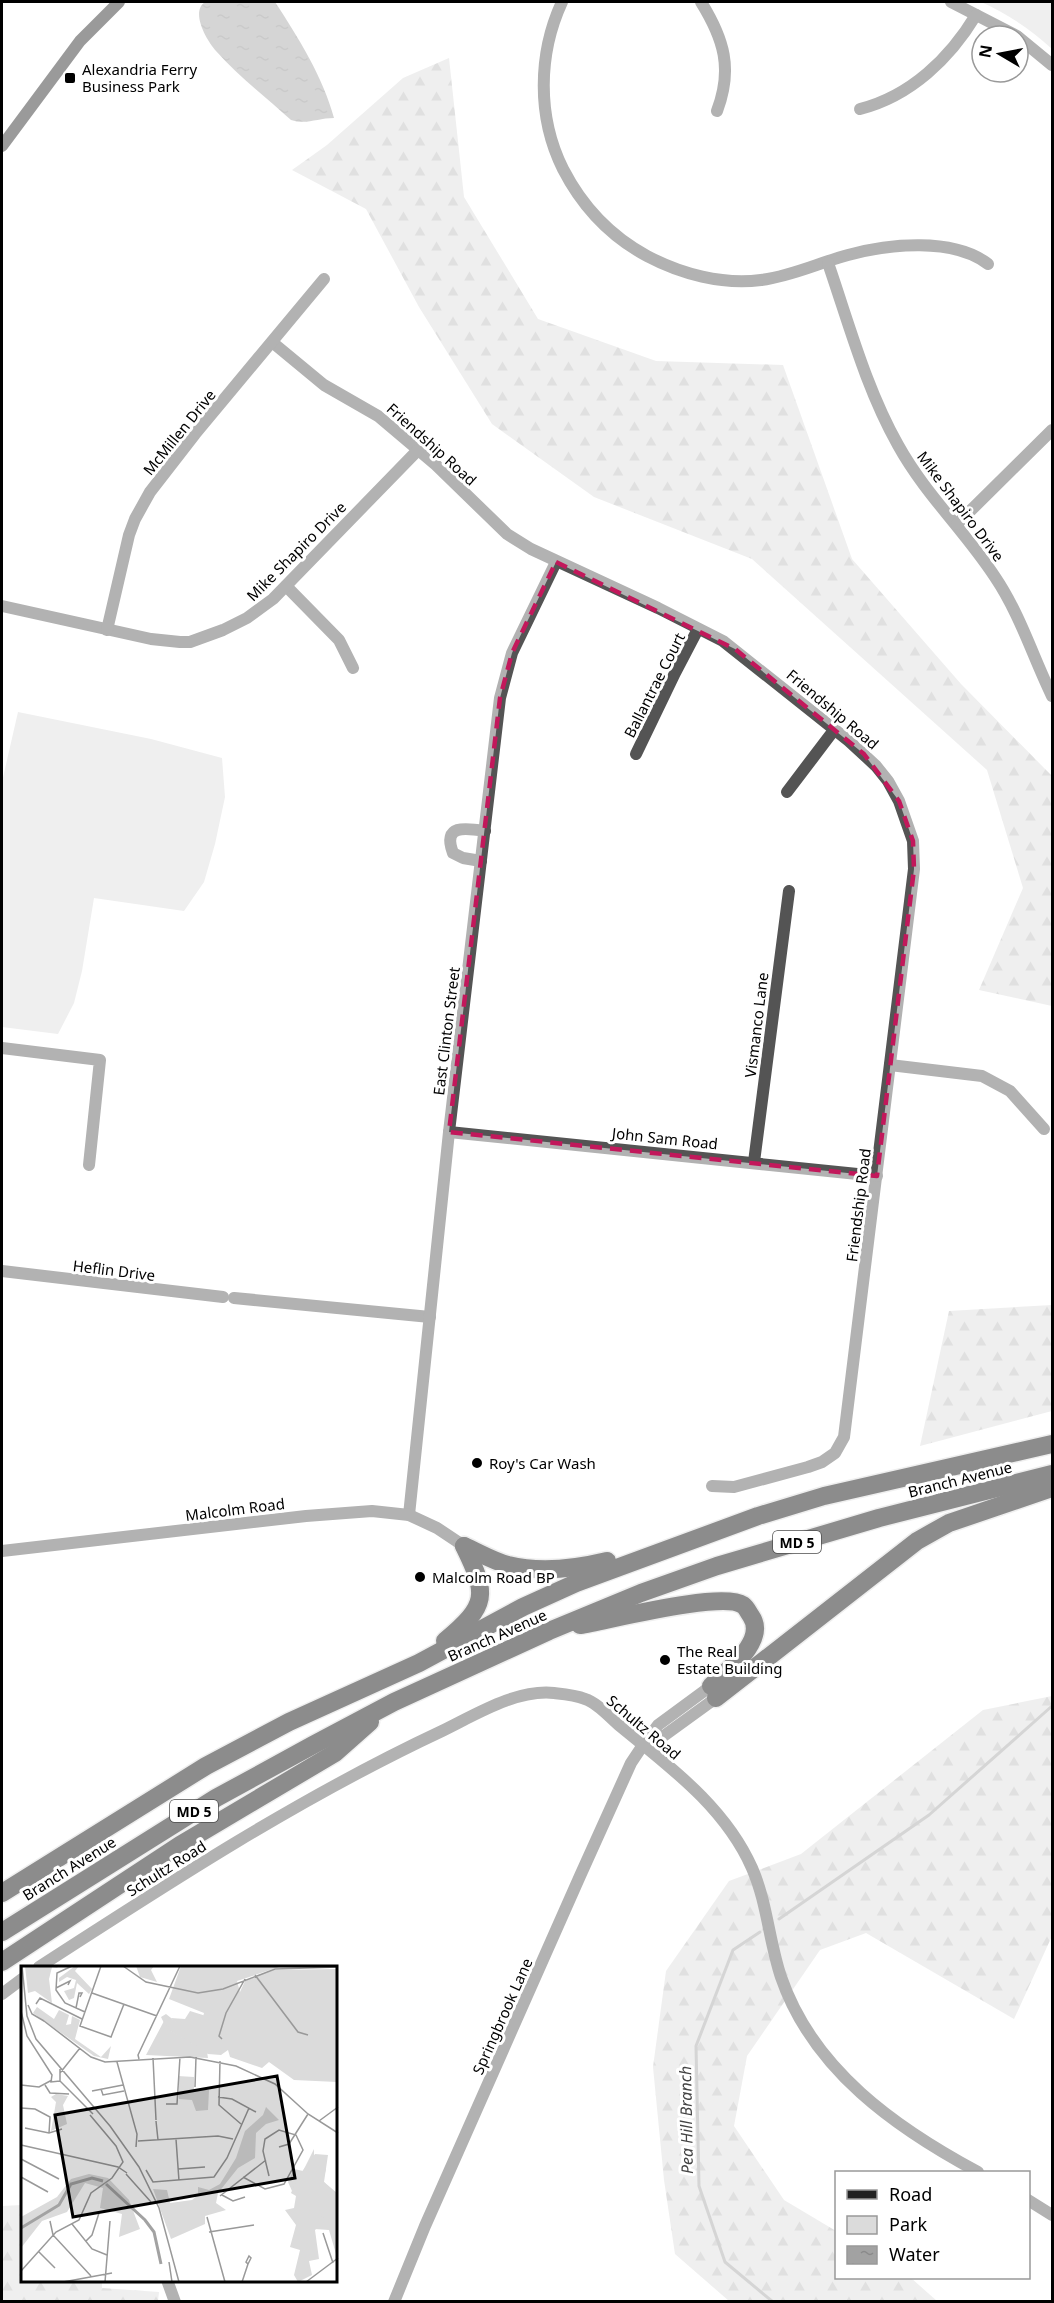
<svg xmlns="http://www.w3.org/2000/svg" width="1054" height="2303" font-family="'Noto Sans',sans-serif">
<defs>
<pattern id="forest-firs" width="22" height="20" patternUnits="userSpaceOnUse" patternTransform="scale(1.5)"><rect width="22" height="20" fill="#dbdbdb"/><path d="M5 1l3.5 6h-7zM16 11l3.5 6h-7z" fill="#bababa"/></pattern>
<pattern id="water-ripples" width="26" height="14" patternUnits="userSpaceOnUse" patternTransform="scale(1.5)"><rect width="26" height="14" fill="#a2a2a2"/><path d="M2 4q2-2 4 0t4 0M15 11q2-2 4 0t4 0" fill="none" stroke="#8a8a8a"/></pattern>
</defs>
<rect width="100%" height="100%" fill="#fff"/>
<g fill="#dbdbdb">
<path d="M 981,2 L 1052,2 L 1052,49 C 1030,29 1008,14 981,2 Z"/>
<polygon points="18,712 151,739 222,758 225,797 215,844 204,882 184,911 94,898 82,971 74,1003 58,1034 2,1027 2,782"/>
</g>
<g fill="url(#forest-firs)">
<polygon points="449,58 464,197 538,319 656,361 783,365 852,559 961,684 1052,776 1052,1006 979,990 1023,888 987,770 752,559 594,497 492,424 419,307 366,209 292,170 327,145 403,78"/>
<polygon points="1052,1305 1052,1411 920,1446 949,1311"/>
<polygon points="1052,1696 1052,1936 1014,2019 866,1933 820,1950 747,2056 734,2126 784,2200 836,2231 836,2278 911,2278 937,2301 729,2301 675,2254 664,2180 653,2067 666,1971 729,1881 801,1854 983,1710"/>
<polygon points="22,2205 22,2280 102,2281 102,2288 159,2292 158,2301 2,2301 2,2206"/>
</g>
<path fill="url(#water-ripples)" d="M 205,2 L 275,2 C 298,37 323,77 334,118 C 318,118 306,125 291,120 C 266,97 238,76 216,51 C 207,41 190,12 205,2 Z"/>
<g fill="none" stroke-linecap="round" stroke-linejoin="round">
<g stroke="#a2a2a2" stroke-width="3">
<polyline points="779,1919 929,1815 1052,1706"/>
<polyline points="760,1932 733,1950 696,2046 699,2186 725,2262 773,2302"/>
</g>
<defs>
<g id="motorway">
<path d="M 464,1546 C 478,1552 493,1561 508,1565 C 541,1573 574,1569 607,1561"/>
<path d="M 580,1625 C 610,1620 722,1591 743,1605 C 746,1607 749,1613 751,1616 C 768,1641 726,1671 711,1686"/>
<path d="M 445,1641 C 488,1605 488,1595 464,1546"/>
<polyline points="716,1698 917,1541 949,1523 1052,1488"/>
<polyline points="2,1893 206,1766 289,1722 419,1663 523,1607 576,1583 758,1516 824,1496 1052,1444"/>
<polyline points="2,1932 216,1798 313,1745 394,1702 549,1631 641,1593 717,1566 879,1518 1052,1474"/>
<polyline points="2,1962 180,1845 335,1753 370,1722"/>
</g>
</defs>
<use href="#motorway" stroke="#dbdbdb" stroke-width="21"/>
<g stroke="#545454" stroke-width="12">
<path d="M 562,2 C 538,54 537,117 563,169 C 582,206 610,236 647,256 C 681,274 722,285 761,280 C 792,276 818,263 848,255 C 888,244 953,237 988,264"/>
<path d="M 701,2 C 724,39 733,69 717,111"/>
<polyline points="951,2 1017,36"/>
<polyline points="1018,37 1052,65"/>
<path d="M 860,109 C 911,96 950,58 976,15"/>
<path d="M 828,263 C 849,324 866,388 898,445 C 925,494 965,531 995,577 C 1020,614 1033,657 1052,696"/>
<polyline points="272,342 324,385 378,416 436,465 507,534 531,549 658,608 723,641 849,741 876,766 888,781 899,801 913,841 914,869 844,1437 835,1453 822,1462 808,1467 734,1487 712,1486"/>
<polyline points="957,524 1052,430"/>
<polyline points="286,586 339,640 353,668"/>
<polyline points="2,606 151,639 180,642 190,642 223,630 247,618 273,599 418,450"/>
<polyline points="107,630 129,535 135,519 150,492 195,434 324,279"/>
<polyline points="636,754 675,673 698,629"/>
<polyline points="787,792 834,730"/>
<path d="M 481,861 L 463,858 L 453,853 C 442,824 466,828 485,831"/>
<polyline points="2,1048 100,1060 89,1165"/>
<polyline points="890,1065 982,1076 1010,1091 1044,1129"/>
<polyline points="449,1132 877,1176"/>
<polyline points="754,1162 789,891"/>
<polyline points="2,1271 223,1297"/>
<polyline points="234,1298 430,1317"/>
<polyline points="409,1515 449,1132 500,698 512,653 556,562"/>
<polyline points="167,2280 175,2302"/>
<polyline points="394,2302 425,2226 580,1876 631,1763 643,1745"/>
</g>
<g stroke="#545454" stroke-width="12">
<polyline points="2,1551 306,1516 372,1511 409,1515 437,1528 464,1546"/>
<polyline points="644,1744 665,1735 716,1698"/>
<polyline points="643,1745 658,1725 711,1686"/>
<path d="M 39,1967 C 170,1882 301,1797 442,1731 C 475,1715 516,1689 554,1693 C 564,1694 576,1695 585,1699 C 598,1703 610,1718 620,1726 C 670,1767 725,1807 752,1868 C 767,1902 769,1941 781,1977 C 813,2070 896,2128 978,2172"/>
<polyline points="2,1994 22,1979"/>
<polyline points="1028,2200 1052,2215"/>
</g>
<polyline stroke="#212121" stroke-width="12" points="2,146 80,41 119,2"/>
<use href="#motorway" stroke="#000" stroke-width="18"/>
</g>
<path d="M0 0H1054V2303H0ZM 556,562 L 735,649 L 864,754 L 899,801 L 913,841 L 914,869 L 877,1176 L 449,1132 L 500,698 L 512,653 Z" fill="#fff" fill-opacity=".55" fill-rule="evenodd"/>
<path fill="none" stroke="#c2185b" stroke-width="4.5" stroke-dasharray="12 8" stroke-linejoin="round" d="M 556,562 L 735,649 L 864,754 L 899,801 L 913,841 L 914,869 L 877,1176 L 449,1132 L 500,698 L 512,653 Z"/>
<g fill="#000" stroke="#fff" stroke-width="2">
<rect x="64" y="72" width="12" height="12" rx="3"/>
<circle cx="477" cy="1463" r="6"/>
<circle cx="420" cy="1577" r="6"/>
<circle cx="665" cy="1660" r="6"/>
</g>
<g text-anchor="middle" dominant-baseline="central" stroke-width="6" stroke-linejoin="round" paint-order="stroke">
<g fill="#fff" stroke="#4c4c4c" stroke-width="1.5">
<rect x="773" y="1531" width="48" height="22" rx="4.5"/>
<rect x="170" y="1800" width="48" height="22" rx="4.5"/>
</g>
<g font-size="14" font-weight="bold" fill="#000">
<text x="797" y="1542">MD 5</text>
<text x="194" y="1811">MD 5</text>
</g>
<g font-size="15" fill="#000" stroke="#fff" text-anchor="start">
<text x="82" y="69">Alexandria Ferry<tspan x="82" dy="17">Business Park</tspan></text>
<text x="489" y="1463">Roy's Car Wash</text>
<text x="432" y="1577">Malcolm Road BP</text>
<text x="677" y="1651">The Real<tspan x="677" dy="17">Estate Building</tspan></text>
</g>
<g font-size="15" fill="#000" stroke="#fff">
<text transform="translate(179 432) rotate(-51)">McMillen Drive</text>
<text transform="translate(432 444) rotate(42)">Friendship Road</text>
<text transform="translate(961 506) rotate(53)">Mike Shapiro Drive</text>
<text transform="translate(296 551) rotate(-45)">Mike Shapiro Drive</text>
<text transform="translate(654 685) rotate(-63)">Ballantrae Court</text>
<text transform="translate(833 709) rotate(40)">Friendship Road</text>
<text transform="translate(756 1025) rotate(-83)">Vismanco Lane</text>
<text transform="translate(446 1031) rotate(-83)">East Clinton Street</text>
<text transform="translate(665 1138) rotate(6)">John Sam Road</text>
<text transform="translate(858 1205) rotate(-83)">Friendship Road</text>
<text transform="translate(114 1270) rotate(7)">Heflin Drive</text>
<text transform="translate(960 1479) rotate(-14)">Branch Avenue</text>
<text transform="translate(235 1509) rotate(-7)">Malcolm Road</text>
<text transform="translate(497 1635) rotate(-24)">Branch Avenue</text>
<text transform="translate(644 1727) rotate(40)">Schultz Road</text>
<text transform="translate(69 1868) rotate(-32)">Branch Avenue</text>
<text transform="translate(166 1868) rotate(-32)">Schultz Road</text>
<text transform="translate(502 2016) rotate(-66)">Springbrook Lane</text>
</g>
<g font-size="16" font-style="italic" fill="#434343" stroke="#fff">
<text transform="translate(686 2120) rotate(-91)">Pea Hill Branch</text>
</g>
</g>
<g transform="translate(21 1966)">
<rect width="316" height="316" fill="#fff"/>
<path d="M 160,0 L 261,0 L 216,15 L 219,26 L 224,15 L 251,4 L 316,3 L 316,116 L 273,114 L 248,96 L 241,102 L 209,91 L 207,84 L 200,89 L 187,88 L 146,63 L 140,51 L 145,48 L 159,59 L 181,55 L 183,47 L 148,33 ZM 157,110 L 173,111 L 173,123 L 188,124 L 187,144 L 175,145 L 171,134 L 158,133 ZM 293,183 L 293,193 L 305,203 L 302,215 L 316,229 L 315,288 L 308,264 L 294,263 L 285,220 L 271,225 L 267,216 L 273,203 L 282,205 Z" fill="#dbdbdb"/>
<path d="M 4,0 L 35,0 L 37,2 L 31,1 L 28,13 L 31,37 L 14,25 L 7,27 ZM 54,0 L 58,0 L 54,5 L 71,23 L 68,28 L 56,17 L 53,32 L 48,34 L 43,25 L 53,22 L 55,14 L 46,11 L 38,16 L 38,12 ZM 115,0 L 133,0 L 130,4 L 136,16 L 119,11 ZM 16,41 L 33,53 L 38,44 L 48,49 L 45,59 L 50,58 L 51,50 L 59,54 L 54,73 L 80,91 L 90,80 L 87,93 L 73,90 L 12,47 ZM 169,45 L 185,50 L 180,68 L 167,68 L 150,52 L 164,53 ZM 143,55 L 150,65 L 186,86 L 187,92 L 125,89 ZM 35,128 L 47,130 L 42,139 L 46,158 L 30,165 L 35,136 L 30,131 ZM 245,141 L 258,154 L 245,158 L 235,167 L 234,192 L 217,202 L 197,227 L 195,237 L 205,244 L 184,250 L 184,258 L 150,273 L 132,223 L 146,224 L 149,237 L 171,234 L 177,229 L 177,221 L 188,224 L 199,218 L 215,192 L 224,165 L 242,149 ZM 294,188 L 307,189 L 303,216 L 316,227 L 316,234 L 298,247 L 305,255 L 294,264 L 298,293 L 288,295 L 291,309 L 277,316 L 273,309 L 279,284 L 269,281 L 275,259 L 264,244 L 273,242 L 275,230 L 270,227 L 277,211 ZM 68,208 L 87,212 L 108,234 L 119,263 L 98,271 L 101,248 L 79,242 L 82,222 L 64,217 L 46,246 L 21,255 L 0,282 L 0,251 L 36,231 L 50,213 Z" fill="#dbdbdb"/>
<path fill="none" stroke="#a2a2a2" stroke-width="3" d="M 85,218 L 124,254 L 133,266 L 140,298M 0,262 L 38,239 L 50,218 L 71,212 L 82,215"/>
<path fill="none" stroke="#999" stroke-width="1.5" d="M 1,0 L 6,50 L 15,73 L 89,160 L 118,201 L 138,242 L 158,316M 51,0 L 36,7 L 35,24 L 44,37 L 64,46M 80,0 L 59,60 L 90,71 L 103,38M 102,0 L 125,16 L 177,27 L 202,23 L 254,3 L 317,1M 234,9 L 277,66 L 287,69M 35,22 L 49,15 L 47,19M 71,27 L 136,50M 15,38 L 19,32 L 61,53M 7,39 L 11,48 L 23,55M 55,42 L 58,27 L 61,27 L 59,31M 0,45 L 6,70 L 31,109 L 30,116 L 39,115M 23,55 L 70,91 L 84,96 L 169,91 L 215,100 L 254,118 L 287,148 L 317,167M 201,73 L 198,70 L 205,47 L 224,13M 132,92 L 135,154M 118,93 L 117,89 L 159,0M 199,95 L 198,139 L 220,158M 96,96 L 116,168 L 115,181M 39,103 L 39,115 L 72,148M 39,107 L 59,82M 0,119 L 18,121 L 31,114M 24,119 L 29,127 L 48,128M 174,121 L 175,91M 80,123 L 82,129 L 103,125M 71,125 L 102,119M 197,131 L 211,133 L 235,146M 145,138 L 156,138 L 159,91M 0,142 L 14,143 L 29,151 L 28,167M 135,155 L 137,174M 298,155 L 317,141M 4,162 L 28,167 L 41,163M 155,173 L 158,215M 117,175 L 197,170 L 212,173M 0,179 L 97,201 L 106,207M 258,181 L 268,178 L 287,148M 0,193 L 38,213M 157,203 L 184,201M 125,204 L 132,216 L 193,211 L 206,192 L 228,142M 105,208 L 130,236M 0,211 L 27,226M 222,211 L 244,223 L 263,218 L 282,184 L 275,169 L 258,164 L 244,173 L 242,185 L 248,210M 201,229 L 212,235 L 224,231M 199,230 L 245,194M 186,251 L 204,316M 29,255 L 32,269 L 70,310M 51,258 L 71,283 L 86,289M 188,266 L 233,259M 302,267 L 312,297M 65,275 L 71,269 L 78,247M 18,286 L 34,302M 228,290 L 230,292 L 227,298 L 225,296 ZM 148,296 L 151,316M 0,305 L 35,266 L 58,254 L 70,227 L 91,212 L 102,196 L 95,180 L 69,149M 42,316 L 91,307M 84,316 L 89,255M 221,316 L 227,298M 285,316 L 317,292"/>
<path fill="#000" fill-opacity="0.15" stroke="#000" stroke-width="3" d="M 256,110 L 274,212 L 52,251 L 34,149 Z"/>
<rect width="316" height="316" fill="none" stroke="#000" stroke-width="3"/>
</g>
<rect width="1054" height="2303" fill="none" stroke="#000000" stroke-width="6"/>
<rect x="835" y="2171" width="195" height="108" fill="#ffffff" stroke="#999999" stroke-width="1.5"/>
<rect x="847" y="2190" width="30" height="9" fill="#212121" stroke="#999999" stroke-width="1.5"/>
<text x="889" y="2201" font-size="18" fill="#000000">Road</text>
<rect x="847" y="2216" width="30" height="18" fill="#dbdbdb" stroke="#999999" stroke-width="1.5"/>
<text x="889" y="2231" font-size="18" fill="#000000">Park</text>
<rect x="847" y="2246" width="30" height="18" fill="url(#water-ripples)" stroke="#999999" stroke-width="1.5"/>
<text x="889" y="2261" font-size="18" fill="#000000">Water</text>
<g transform="translate(1000 54) rotate(280)"><circle r="28" fill="#ffffff" stroke="#999999" stroke-width="1.5"/>
<path d="M0-4.5L10 22L0 15L-10 22Z" fill="#000000"/>
<text y="-9" font-size="16" font-weight="bold" text-anchor="middle" fill="#000000">N</text>
</g>
</svg>
